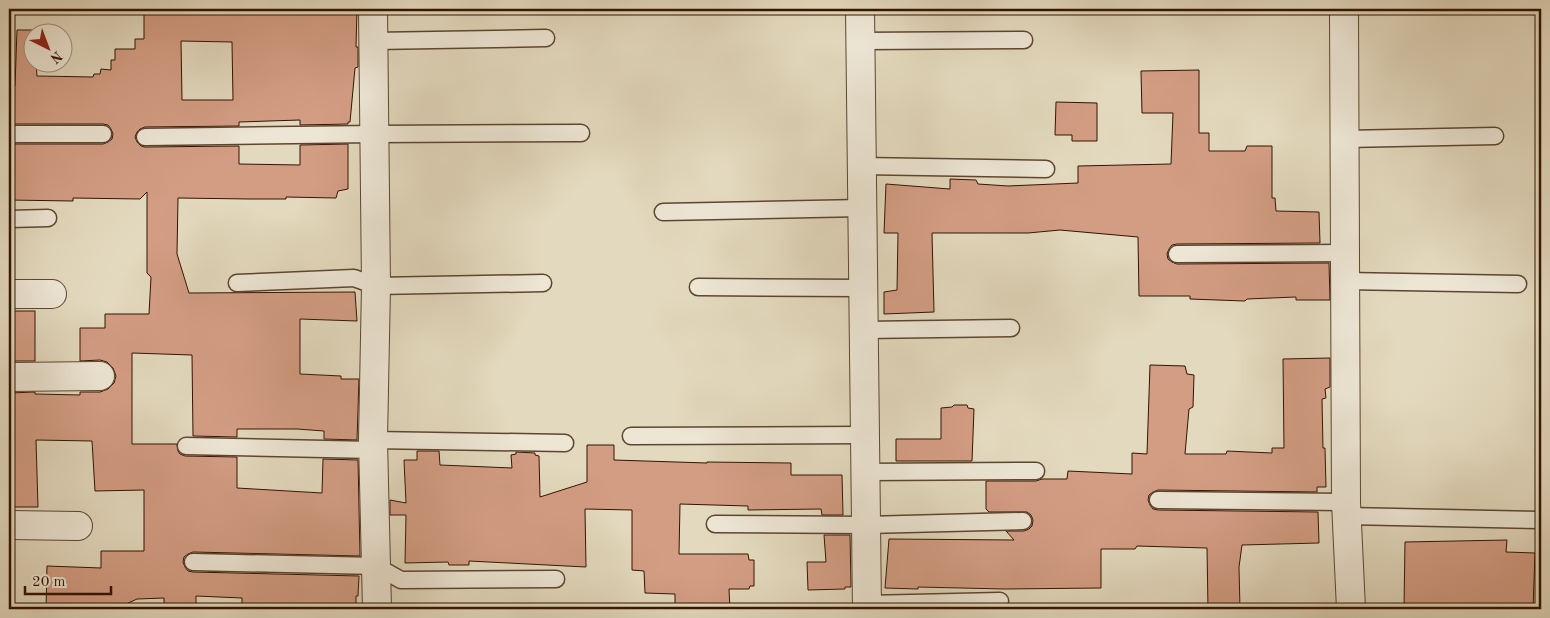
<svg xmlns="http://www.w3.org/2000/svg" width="1550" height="618" font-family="'Old Standard TT',serif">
<rect width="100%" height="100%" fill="#e3d9be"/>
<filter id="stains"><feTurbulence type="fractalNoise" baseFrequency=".004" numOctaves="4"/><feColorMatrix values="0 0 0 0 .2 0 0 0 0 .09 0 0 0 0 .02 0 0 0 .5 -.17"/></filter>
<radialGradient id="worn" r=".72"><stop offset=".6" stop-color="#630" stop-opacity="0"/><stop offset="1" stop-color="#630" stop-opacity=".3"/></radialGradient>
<g fill="#d39d84" stroke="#321400" fill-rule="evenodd">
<path d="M 144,9 L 357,9 L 356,47 L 358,47 L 358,67 L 355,68 L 350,122 L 348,122 L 348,124 L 300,125 L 300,120 L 239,122 L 239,126 L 145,127 L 140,129 L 137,132 L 135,137 L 137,142 L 141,146 L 145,147 L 239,146 L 239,164 L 300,165 L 300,145 L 348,144 L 348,189 L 338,191 L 336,198 L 286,197 L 286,199 L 250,199 L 178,198 L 177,254 L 189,293 L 355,292 L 357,321 L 300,319 L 300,374 L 341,376 L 341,379 L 359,379 L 357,440 L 324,439 L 324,431 L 297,429 L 237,429 L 237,437 L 193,436 L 192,355 L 132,353 L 132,444 L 177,444 L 178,451 L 180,454 L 185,456 L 237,457 L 237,488 L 322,493 L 323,459 L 358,460 L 360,556 L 193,552 L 188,554 L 184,557 L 183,562 L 185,567 L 188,571 L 193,572 L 359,576 L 358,596 L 356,596 L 356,609 L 242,609 L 242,598 L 196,596 L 196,609 L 164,609 L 164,598 L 137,599 L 115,609 L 46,609 L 47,566 L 101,568 L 101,551 L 144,551 L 144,490 L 95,491 L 92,441 L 36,440 L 38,507 L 10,507 L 9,393 L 35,392 L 35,394 L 80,395 L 80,392 L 100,392 L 108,389 L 114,383 L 116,376 L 113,368 L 107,362 L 100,360 L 80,361 L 80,328 L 105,328 L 105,314 L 149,314 L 151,277 L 147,273 L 147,192 L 140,199 L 73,198 L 73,201 L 9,200 L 9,144 L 103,144 L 108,142 L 112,139 L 113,134 L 111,129 L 108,125 L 103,124 L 9,124 L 9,86 L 15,86 L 17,30 L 36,30 L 36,32 L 32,32 L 32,62 L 36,62 L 37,76 L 93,77 L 94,74 L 100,74 L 101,69 L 111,70 L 111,60 L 115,60 L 115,49 L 135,49 L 135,39 L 144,39 ZM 181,41 L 232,42 L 233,100 L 182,100 Z"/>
<polygon points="1199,70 1199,133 1209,133 1209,151 1245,151 1247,146 1272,146 1272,198 1275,198 1276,211 1319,212 1320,243 1177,244 1172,245 1169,249 1167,254 1168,259 1172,262 1177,264 1329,263 1330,300 1296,300 1296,297 1247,299 1245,301 1190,299 1190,296 1139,296 1138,237 1060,230 1028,233 932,233 934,312 884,314 884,292 897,290 898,233 884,233 886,184 950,189 950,179 976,180 978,184 1008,186 1078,183 1078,166 1171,164 1173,113 1142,113 1141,71"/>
<polygon points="1056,102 1097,103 1097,141 1072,141 1072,135 1055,135"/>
<rect x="9" y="311" width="26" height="50"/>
<polygon points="1330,358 1330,387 1325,389 1326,398 1322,399 1323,448 1325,448 1326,487 1317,487 1317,492 1158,490 1153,492 1149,495 1148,500 1150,505 1153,509 1158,510 1318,512 1319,543 1242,545 1239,567 1240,609 1208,609 1207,548 1137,546 1135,549 1101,549 1101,588 1004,589 918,587 918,589 885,588 889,539 1014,540 1006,531 1024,531 1029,529 1032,526 1033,520 1031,515 1027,512 989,512 986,509 986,481 1036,481 1042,479 1067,479 1068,471 1132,474 1132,453 1147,454 1150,365 1185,366 1187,374 1194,375 1193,407 1189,409 1185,454 1226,454 1227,451 1272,453 1272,448 1284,448 1283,359"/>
<polygon points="954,405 967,405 968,408 974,409 972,461 896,461 896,439 941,439 941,408 952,407"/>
<polygon points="587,445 614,445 614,460 707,463 707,462 791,463 791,475 842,475 843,515 822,515 821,509 748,510 748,506 680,504 679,554 748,554 749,560 754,560 754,586 750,586 749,589 729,589 730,609 675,609 675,594 645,593 644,571 632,570 632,510 585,509 586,567 469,561 469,565 449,565 448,562 405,563 406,515 390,515 390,500 406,503 404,460 417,460 417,451 439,451 440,465 512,468 511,455 516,454 516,452 535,453 535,455 539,456 540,497 587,482"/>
<polygon points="824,535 850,535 851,587 845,587 845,589 808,590 807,562 826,562"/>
<polygon points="1507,540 1506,552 1535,553 1533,609 1404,609 1405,542"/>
</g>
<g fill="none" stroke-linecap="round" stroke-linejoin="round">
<defs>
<g id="service">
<polyline points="374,41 546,38"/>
<polyline points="860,41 1024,40"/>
<polyline points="9,134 103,134"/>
<polyline points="145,137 375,134 581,133"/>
<polyline points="1345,139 1495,136"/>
<polyline points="861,166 1046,169"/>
<polyline points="663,212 862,208"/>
<polyline points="9,219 48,218"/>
<polyline points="1177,254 1345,253"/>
<polyline points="1345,281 1518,284"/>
<polyline points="237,283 354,278 376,286 543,283"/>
<polyline points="698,287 863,288"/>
<polyline points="864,330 1011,328"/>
<polyline points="631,436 865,435"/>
<polyline points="373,440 565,443"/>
<polyline points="186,446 373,450"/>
<polyline points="865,472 1036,471"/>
<polyline points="1158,500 1346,502"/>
<polyline points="1347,516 1541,520"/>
<polyline points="715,524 866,525 1023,521"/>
<polyline points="193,562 376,566 401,580 556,579"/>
<polyline points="867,604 1000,601"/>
</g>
<g id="minor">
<polyline points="373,9 376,286 373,440 377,609"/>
<polyline points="860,9 867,609"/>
<polyline points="1344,9 1346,502 1351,609"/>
<polyline points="9,294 52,294"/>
<polyline points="9,377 100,376"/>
<polyline points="9,525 78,526"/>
</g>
</defs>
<use href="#service" stroke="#5e4530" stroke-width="19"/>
<use href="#minor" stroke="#5e4530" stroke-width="30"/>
<use href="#service" stroke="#ede6d5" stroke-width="16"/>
<use href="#minor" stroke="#ede6d5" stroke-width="28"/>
</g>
<rect width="1550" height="618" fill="none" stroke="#e3d9be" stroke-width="30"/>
<rect x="10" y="10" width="1530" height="598" fill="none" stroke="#321400" stroke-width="2.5"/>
<rect x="15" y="15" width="1520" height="588" fill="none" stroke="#321400"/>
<g transform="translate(48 48) rotate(138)"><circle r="24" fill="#ede6d5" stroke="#a29280"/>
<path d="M0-4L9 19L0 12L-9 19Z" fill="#8f2418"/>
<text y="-8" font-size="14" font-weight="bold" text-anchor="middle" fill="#321400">N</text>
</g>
<path d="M25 586v8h86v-8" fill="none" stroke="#321400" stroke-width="2.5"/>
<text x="32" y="586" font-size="15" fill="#321400" stroke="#ede6d5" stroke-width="4" paint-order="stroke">20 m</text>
<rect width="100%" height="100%" filter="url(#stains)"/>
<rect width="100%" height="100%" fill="url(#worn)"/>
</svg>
